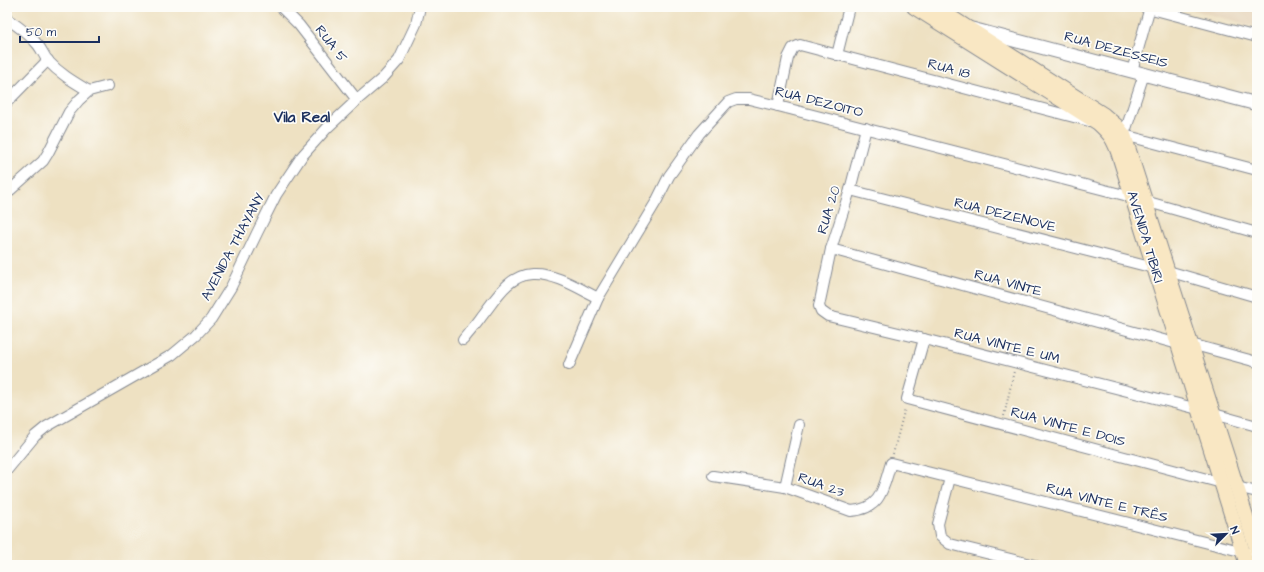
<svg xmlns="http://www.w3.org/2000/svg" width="1264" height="572" font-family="'Architects Daughter',sans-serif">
<rect width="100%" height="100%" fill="#fdfcf7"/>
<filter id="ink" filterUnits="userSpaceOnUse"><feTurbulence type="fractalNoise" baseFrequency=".025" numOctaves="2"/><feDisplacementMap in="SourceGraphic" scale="8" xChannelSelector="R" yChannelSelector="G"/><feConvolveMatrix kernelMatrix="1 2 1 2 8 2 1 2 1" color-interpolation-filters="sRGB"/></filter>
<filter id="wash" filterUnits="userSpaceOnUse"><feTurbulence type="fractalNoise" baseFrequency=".012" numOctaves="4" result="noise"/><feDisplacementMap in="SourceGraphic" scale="16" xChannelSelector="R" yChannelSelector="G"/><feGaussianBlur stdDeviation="0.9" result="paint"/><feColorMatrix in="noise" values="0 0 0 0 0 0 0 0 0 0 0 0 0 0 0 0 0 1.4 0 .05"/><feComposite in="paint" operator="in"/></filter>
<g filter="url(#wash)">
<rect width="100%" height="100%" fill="#eee1c2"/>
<polygon fill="#e4d1b6" points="1182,7 1257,7 1257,27"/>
</g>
<g filter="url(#ink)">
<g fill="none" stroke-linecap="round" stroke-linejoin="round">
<defs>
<g id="minor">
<polyline points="281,7 299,25 357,100"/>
<polyline points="1144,7 1257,37"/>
<path d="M 7,19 C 18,26 30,35 38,45 C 42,50 44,56 48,61 C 60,74 74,82 89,91"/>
<polyline points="837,55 849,7"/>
<polyline points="1132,71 1150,7"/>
<polyline points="1144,74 1124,135 1257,170"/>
<polyline points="7,102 48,60"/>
<polyline points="778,106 788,58 793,48 800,45 1089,121"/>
<polyline points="866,128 850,190 831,249 819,306 821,311 828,316 924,339 1198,409"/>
<polyline points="850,190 1154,268"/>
<polyline points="7,193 43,161 48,153 69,112 79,100 89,91 108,86"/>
<polyline points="1145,201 1257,233"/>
<polyline points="831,249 1178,344"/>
<polyline points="1168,271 1257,297"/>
<polyline points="924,339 907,399 1222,483"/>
<path d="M 463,340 C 469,332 476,325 482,316 C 495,300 508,275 532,274 C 555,273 578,288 598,298"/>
<polyline points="1191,344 1257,362"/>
<polyline points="569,365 598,298 656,202 669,176 699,134 728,102 736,99 749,99 778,106 1132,197"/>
<polyline points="1214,414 1257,426"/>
<polyline points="7,470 35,436 46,427 172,355 196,335 211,319 231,287 257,233 276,195 302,156 328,127 357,100 384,77 399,60 416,24 420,7"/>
<path d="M 713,476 L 785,487 L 851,511 C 882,509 883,488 891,463 L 1248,553"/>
<polyline points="950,478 938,524 940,536 950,544 1034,565"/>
<polyline points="785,487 799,425"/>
<polyline points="1237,487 1257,492"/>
</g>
<polyline id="tertiary" points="972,29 1257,104"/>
<g id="secondary">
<path d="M 914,7 L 1098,123 C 1109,133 1113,138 1118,152 L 1247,565"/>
<polyline points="935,7 1104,115 1117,126 1124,135 1257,550"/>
</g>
</defs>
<use href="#minor" stroke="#848890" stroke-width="12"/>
<use href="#tertiary" stroke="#848890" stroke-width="15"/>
<use href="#secondary" stroke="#848890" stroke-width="16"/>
<g stroke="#848890" stroke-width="2" stroke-dasharray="1 3" stroke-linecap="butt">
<polyline points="1004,416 1014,371"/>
<polyline points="893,454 905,408"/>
</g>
<use href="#minor" stroke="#fff" stroke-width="10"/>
<use href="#tertiary" stroke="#fff" stroke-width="13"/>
<use href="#secondary" stroke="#f9e7c3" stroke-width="14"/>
</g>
</g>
<g text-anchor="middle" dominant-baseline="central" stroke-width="3.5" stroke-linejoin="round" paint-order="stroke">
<g font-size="14" fill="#1b2f5e" stroke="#fdfcf7">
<text transform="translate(331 44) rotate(52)">RUA 5</text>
<text transform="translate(1116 50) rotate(15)">RUA DEZESSEIS</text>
<text transform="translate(949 69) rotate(15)">RUA 18</text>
<text transform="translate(819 102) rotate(14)">RUA DEZOITO</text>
<text transform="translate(829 210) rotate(-73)">RUA 20</text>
<text transform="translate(1005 215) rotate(14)">RUA DEZENOVE</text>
<text transform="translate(1145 237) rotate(73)">AVENIDA TIBIRI</text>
<text transform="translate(233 247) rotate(-62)">AVENIDA THAYANY</text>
<text transform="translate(1008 283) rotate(15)">RUA VINTE</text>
<text transform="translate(1007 346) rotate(14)">RUA VINTE E UM</text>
<text transform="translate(1068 427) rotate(15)">RUA VINTE E DOIS</text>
<text transform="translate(821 485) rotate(20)">RUA 23</text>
<text transform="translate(1107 503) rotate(14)">RUA VINTE E TRÊS</text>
</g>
<g font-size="15" font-weight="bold" fill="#1b2f5e" stroke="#fdfcf7">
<text x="302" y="117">Vila Real</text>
</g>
</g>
<rect width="1264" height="572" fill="none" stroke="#fdfcf7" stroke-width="24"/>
<g transform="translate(1226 534) rotate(66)" stroke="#fdfcf7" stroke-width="3" paint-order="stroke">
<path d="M0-3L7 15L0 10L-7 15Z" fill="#1b2f5e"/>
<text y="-6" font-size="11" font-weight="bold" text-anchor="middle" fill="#1b2f5e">N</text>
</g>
<path d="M20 36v6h79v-6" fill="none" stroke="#1b2f5e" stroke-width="2"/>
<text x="26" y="36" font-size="12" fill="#1b2f5e" stroke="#fdfcf7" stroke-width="3" paint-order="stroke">50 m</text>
</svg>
